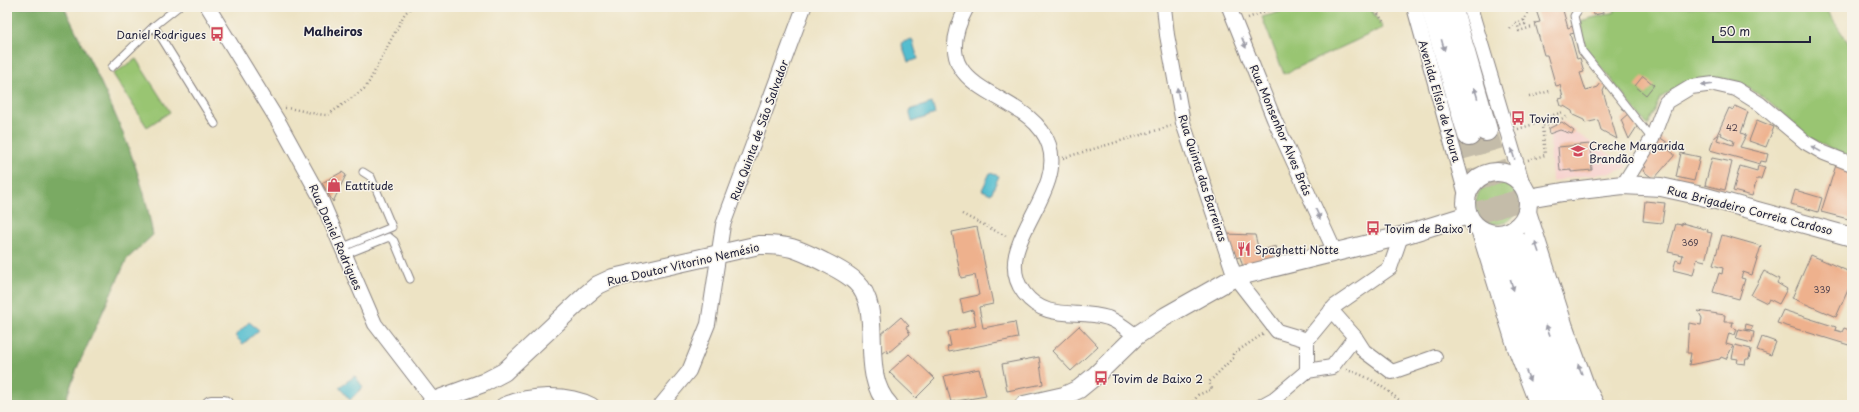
<svg xmlns="http://www.w3.org/2000/svg" width="1859" height="412" font-family="'Playpen Sans',sans-serif">
<rect width="100%" height="100%" fill="#f7f3e8"/>
<filter id="ink" filterUnits="userSpaceOnUse"><feTurbulence type="fractalNoise" baseFrequency=".025" numOctaves="2"/><feDisplacementMap in="SourceGraphic" scale="8" xChannelSelector="R" yChannelSelector="G"/><feConvolveMatrix kernelMatrix="1 2 1 2 8 2 1 2 1" color-interpolation-filters="sRGB"/></filter>
<filter id="wash" filterUnits="userSpaceOnUse"><feTurbulence type="fractalNoise" baseFrequency=".012" numOctaves="4" result="noise"/><feDisplacementMap in="SourceGraphic" scale="16" xChannelSelector="R" yChannelSelector="G"/><feGaussianBlur stdDeviation="0.9" result="paint"/><feColorMatrix in="noise" values="0 0 0 0 0 0 0 0 0 0 0 0 0 0 0 0 0 1.4 0 .05"/><feComposite in="paint" operator="in"/></filter>
<g filter="url(#wash)">
<rect width="100%" height="100%" fill="#ede3c4"/>
<polygon fill="#f7d0cd" points="1562,121 1575,130 1575,132 1629,167 1610,173 1572,177 1552,182 1550,135 1548,135 1548,128"/>
<g fill="#99c572" stroke="#5e7456">
<polygon points="1298,7 1369,7 1383,28 1284,74 1262,17"/>
<polygon points="1614,7 1824,7 1852,48 1852,157 1827,147 1809,137 1764,98 1739,82 1715,77 1688,81 1660,98 1648,126 1585,47 1580,21 1615,12"/>
<polygon points="136,59 170,112 147,127 113,74"/>
<circle cx="1497" cy="203" r="21"/>
</g>
<path fill="#7aaa64" stroke="#4e6650" d="M 7,7 L 64,7 C 93,66 124,126 143,190 C 147,204 150,220 153,235 L 127,259 L 77,368 L 64,405 L 7,405 Z"/>
<g fill="#53bdcf" stroke="#3a7085">
<polygon points="912,39 918,59 908,62 901,43"/>
<polygon points="932,103 935,114 912,122 909,110"/>
<polygon points="990,173 999,176 991,194 982,190"/>
<polygon points="249,322 259,330 243,344 235,336"/>
<polygon points="355,376 363,387 350,400 339,387"/>
</g>
<g id="blocks">
<g fill="#eeb18d" fill-rule="evenodd">
<polygon points="1535,7 1562,7 1568,28 1573,26 1575,33 1570,34 1577,59 1580,58 1584,72 1580,73 1586,91 1598,87 1601,83 1606,85 1603,91 1617,139 1601,130 1598,120 1585,123 1584,120 1573,115 1572,111 1564,106 1561,106 1559,99 1563,98 1560,85 1556,86 1547,55 1544,55 1535,23 1540,22"/>
<polygon points="1592,7 1602,7 1603,13 1594,15"/>
<polygon points="1643,76 1654,85 1646,95 1635,86"/>
<path d="M 1735,106 L 1748,112 L 1741,133 L 1746,135 L 1740,147 L 1768,154 L 1766,162 L 1761,161 L 1760,164 L 1710,150 L 1714,137 L 1717,135 L 1729,108 L 1733,110 ZM 1720,132 L 1722,133 L 1721,135 L 1734,141 L 1733,145 L 1717,140 Z"/>
<polygon points="1629,113 1638,125 1629,139 1621,120"/>
<polygon points="1757,120 1774,127 1766,147 1749,141"/>
<polygon points="1562,122 1574,131 1572,134 1560,130 1549,134 1548,129"/>
<polygon points="1659,137 1668,143 1665,147 1674,154 1674,156 1654,179 1643,171 1646,167 1641,163"/>
<polygon points="1590,144 1592,170 1571,172 1571,170 1560,171 1558,147"/>
<polygon points="1681,153 1700,157 1694,181 1676,177"/>
<polygon points="1712,158 1732,162 1725,190 1705,185"/>
<polygon points="1758,165 1765,167 1761,179 1757,179 1752,196 1733,191 1740,166 1757,171"/>
<polygon points="1836,165 1852,171 1852,220 1821,212"/>
<polygon points="342,172 346,175 333,202 322,183"/>
<polygon points="1795,190 1822,198 1818,212 1791,204"/>
<polygon points="1645,201 1665,203 1662,223 1643,221"/>
<polygon points="1682,223 1708,230 1707,232 1712,233 1705,261 1697,259 1693,275 1673,270 1676,260 1681,262 1683,255 1668,252 1676,224 1682,225"/>
<polygon points="977,227 993,304 979,307 983,328 1015,322 1018,338 949,352 947,347 951,346 948,332 976,326 973,310 963,313 960,299 979,295 975,275 961,278 952,232"/>
<polygon points="1224,234 1255,235 1259,251 1276,246 1279,258 1243,267 1240,257 1232,259"/>
<polygon points="1722,235 1761,246 1752,275 1743,272 1741,278 1745,279 1739,299 1713,292 1719,273 1722,274 1723,268 1713,265"/>
<polygon points="1811,255 1852,273 1852,281 1836,317 1792,298"/>
<polygon points="1764,271 1779,279 1777,283 1787,289 1779,304 1769,299 1767,303 1751,295"/>
<polygon points="1783,310 1836,327 1835,330 1842,332 1844,328 1852,331 1852,346 1777,323"/>
<polygon points="1698,311 1725,315 1724,322 1733,322 1732,327 1737,329 1735,335 1729,333 1726,344 1733,346 1726,359 1721,357 1720,359 1689,365 1691,353 1687,353 1689,323 1701,325 1702,318"/>
<polygon points="901,317 909,326 906,327 910,334 888,353 886,350 881,354 880,335"/>
<polygon points="1746,324 1753,326 1751,330 1745,329"/>
<polygon points="1079,326 1098,346 1071,371 1052,351"/>
<polygon points="1739,329 1754,332 1752,343 1736,339"/>
<polygon points="1762,337 1776,342 1771,355 1757,350"/>
<polygon points="1735,345 1751,349 1749,359 1746,359 1745,364 1737,363 1738,359 1732,358"/>
<polygon points="909,354 935,379 916,398 889,372"/>
<polygon points="1039,357 1043,384 1007,391 1002,364"/>
<polygon points="979,369 986,396 951,402 944,376"/>
</g>
</g>
</g>
<g filter="url(#ink)">
<use href="#blocks" fill-opacity="0" stroke="#888280" stroke-width="1"/>
<g fill="none" stroke-linecap="round" stroke-linejoin="round">
<g stroke="#c4bca9" stroke-width="22" stroke-dasharray="22 11" stroke-linecap="butt">
<polyline points="1486,130 1518,243"/>
<polyline points="1469,135 1500,248"/>
</g>
<defs>
<g id="service">
<polyline points="178,7 154,26 215,124"/>
<polyline points="1580,7 1574,16 1582,51 1652,139"/>
<polyline points="112,67 154,26"/>
<polyline points="341,248 392,227 371,177 363,172"/>
<polyline points="344,255 389,237 394,241 410,279"/>
</g>
<g id="minor">
<polyline points="208,7 281,126 320,197 375,324 434,401 450,405"/>
<path d="M 967,7 C 918,98 1030,87 1049,145 C 1066,196 989,246 1024,293 C 1047,323 1078,308 1108,318 C 1119,322 1127,329 1136,336"/>
<polyline points="1164,7 1167,35 1183,123 1235,277 1277,331 1307,340"/>
<polyline points="1229,7 1274,119 1335,252"/>
<polyline points="1414,7 1466,195"/>
<polyline points="1470,7 1523,185"/>
<polyline points="1623,185 1652,139 1666,102 1691,87 1714,84 1736,89 1760,104 1805,142 1824,153 1852,164"/>
<polyline points="1331,310 1355,337 1364,351 1392,372 1435,357"/>
<polyline points="1307,371 1332,367 1355,337"/>
<path d="M 503,405 C 529,394 567,392 592,405"/>
<polyline points="661,405 689,371 708,324 723,225 804,7"/>
<polyline points="1263,405 1274,399 1307,371 1307,340 1335,306 1390,268 1401,236"/>
</g>
<g id="tertiary">
<circle cx="1497" cy="203" r="31"/>
<polyline points="1528,198 1563,192 1623,185 1661,187 1702,196 1852,237"/>
<polyline points="1527,212 1564,327 1586,388 1595,405"/>
<polyline points="1480,229 1517,348 1539,405"/>
<polyline points="211,405 224,405"/>
<path d="M 430,405 L 434,401 L 483,383 L 504,372 L 586,295 L 598,285 L 613,278 L 759,245 C 787,244 798,249 822,261 C 834,267 847,273 856,282 C 886,310 857,372 889,405"/>
<polyline points="1024,405 1064,396 1079,389 1096,375 1136,336 1166,316 1235,277 1401,236 1468,215"/>
</g>
<g id="trunk">
<polyline points="1432,7 1469,135"/>
<polyline points="1451,7 1486,130"/>
<polyline points="1518,243 1549,333 1574,396 1579,405"/>
<polyline points="1500,248 1530,341 1557,405"/>
</g>
</defs>
<use href="#service" stroke="#888280" stroke-width="9"/>
<use href="#minor" stroke="#888280" stroke-width="16"/>
<use href="#tertiary" stroke="#888280" stroke-width="20"/>
<use href="#trunk" stroke="#888280" stroke-width="24"/>
<g stroke="#888280" stroke-width="2.5" stroke-dasharray="1 3" stroke-linecap="butt">
<polyline points="1374,7 1384,23"/>
<polyline points="1248,18 1277,7"/>
<polyline points="1524,20 1525,24 1518,26 1519,31 1532,27"/>
<polyline points="1510,29 1515,23 1524,20 1528,12"/>
<polyline points="1529,97 1550,91"/>
<path d="M 285,108 C 300,109 314,115 328,115 L 364,89 L 369,82 L 405,13 L 412,7"/>
<polyline points="1518,129 1544,121 1544,118 1563,112"/>
<polyline points="1063,158 1171,126"/>
<polyline points="1528,160 1545,155 1542,126 1569,116"/>
<polyline points="962,214 1008,237"/>
<path d="M 1346,370 C 1369,375 1387,390 1405,405"/>
<polyline points="1191,405 1198,395 1212,389 1209,382 1233,358 1233,354 1263,334"/>
</g>
<use href="#service" stroke="#fff" stroke-width="7"/>
<use href="#minor" stroke="#fff" stroke-width="14"/>
<use href="#tertiary" stroke="#fff" stroke-width="18"/>
<use href="#trunk" stroke="#fff" stroke-width="22"/>
</g>
<defs><path id="oneway-solid" d="M-6-.8H1V-3.2L6.5 0L1 3.2V.8H-6Z"/></defs>
<g fill="#9c9ca7">
<use href="#oneway-solid" transform="translate(1244 43) rotate(68)"/>
<use href="#oneway-solid" transform="translate(1443 45) rotate(74)"/>
<use href="#oneway-solid" transform="translate(1707 85) rotate(173)"/>
<use href="#oneway-solid" transform="translate(1178 93) rotate(-100)"/>
<use href="#oneway-solid" transform="translate(1476 93) rotate(-106)"/>
<use href="#oneway-solid" transform="translate(1816 149) rotate(-151)"/>
<use href="#oneway-solid" transform="translate(1513 154) rotate(-107)"/>
<use href="#oneway-solid" transform="translate(1318 214) rotate(65)"/>
<use href="#oneway-solid" transform="translate(1537 247) rotate(-109)"/>
<use href="#oneway-solid" transform="translate(1512 285) rotate(72)"/>
<use href="#oneway-solid" transform="translate(1548 330) rotate(-110)"/>
<use href="#oneway-solid" transform="translate(1580 369) rotate(-110)"/>
<use href="#oneway-solid" transform="translate(1528 376) rotate(69)"/>
</g>
</g>
<defs>
<symbol id="bus-bare" viewBox="-9 -9 18 18"><path d="M-5-6H5V4H4V6H2V4H-2V6H-4V4H-5ZM-3.5-4V0h7V-4ZM-3.5 1.2v1.5H-2V1.2ZM2 1.2v1.5H3.5V1.2Z" fill="#d1495b" stroke="#f7f3e8" stroke-width="2.5" paint-order="stroke"/></symbol>
<symbol id="school-bare" viewBox="-9 -9 18 18"><path d="M0-5L7-2L0 1L-7-2ZM-4 1L0 2.5L4 1V4Q0 6-4 4Z" fill="#d1495b" stroke="#f7f3e8" stroke-width="2.5" paint-order="stroke"/></symbol>
<symbol id="shop-bare" viewBox="-9 -9 18 18"><path d="M-5-2.5h2.3a2.7 3.5 0 0 1 5.4 0H5L5.5 6h-11ZM-1.5-2.5h3a1.5 2.3 0 0 0-3 0Z" fill="#d1495b" stroke="#f7f3e8" stroke-width="2.5" paint-order="stroke"/></symbol>
<symbol id="restaurant-bare" viewBox="-9 -9 18 18"><path d="M-5-6h1v4h1v-4h1v4h1v-4h1v5L-1.5 .5V6h-2V.5L-5-1ZM5-6V6H3V1.5H1.5Q1.5-4 5-6Z" fill="#d1495b" stroke="#f7f3e8" stroke-width="2.5" paint-order="stroke"/></symbol>
</defs>
<g fill-rule="evenodd">
<use href="#bus-bare" x="207" y="24" width="20" height="20"/>
<use href="#bus-bare" x="1508" y="108" width="20" height="20"/>
<use href="#school-bare" x="1568" y="141" width="20" height="20"/>
<use href="#shop-bare" x="324" y="175" width="20" height="20"/>
<use href="#bus-bare" x="1363" y="218" width="20" height="20"/>
<use href="#restaurant-bare" x="1234" y="239" width="20" height="20"/>
<use href="#bus-bare" x="1091" y="368" width="20" height="20"/>
</g>
<g text-anchor="middle" dominant-baseline="central" stroke-width="3" stroke-linejoin="round" paint-order="stroke">
<g font-size="9" fill="#554650">
<text x="1732" y="127">42</text>
<text x="1690" y="242">369</text>
<text x="1822" y="289">339</text>
</g>
<g font-size="11" fill="#22223b" stroke="#f7f3e8" text-anchor="start">
<text x="206" y="34" text-anchor="end">Daniel Rodrigues</text>
<text x="1529" y="118">Tovim</text>
<text x="1589" y="145">Creche Margarida<tspan x="1589" dy="13">Brandão</tspan></text>
<text x="345" y="185">Eattitude</text>
<text x="1384" y="228">Tovim de Baixo 1</text>
<text x="1255" y="249">Spaghetti Notte</text>
<text x="1112" y="378">Tovim de Baixo 2</text>
</g>
<g font-size="11" fill="#22223b" stroke="#f7f3e8">
<text transform="translate(1440 101) rotate(74)">Avenida Elísio de Moura</text>
<text transform="translate(759 130) rotate(-70)">Rua Quinta de São Salvador</text>
<text transform="translate(1281 130) rotate(67)">Rua Monsenhor Alves Brás</text>
<text transform="translate(1203 178) rotate(72)">Rua Quinta das Barreiras</text>
<text transform="translate(1750 210) rotate(14)">Rua Brigadeiro Correia Cardoso</text>
<text transform="translate(336 237) rotate(66)">Rua Daniel Rodrigues</text>
<text transform="translate(683 264) rotate(-13)">Rua Doutor Vitorino Nemésio</text>
</g>
<g font-size="12" font-weight="bold" fill="#22223b" stroke="#f7f3e8">
<text x="333" y="31">Malheiros</text>
</g>
</g>
<rect width="1859" height="412" fill="none" stroke="#f7f3e8" stroke-width="24"/>
<path d="M1713 36v6h97v-6" fill="none" stroke="#22223b" stroke-width="2"/>
<text x="1719" y="36" font-size="12" fill="#22223b" stroke="#f7f3e8" stroke-width="3" paint-order="stroke">50 m</text>
</svg>
